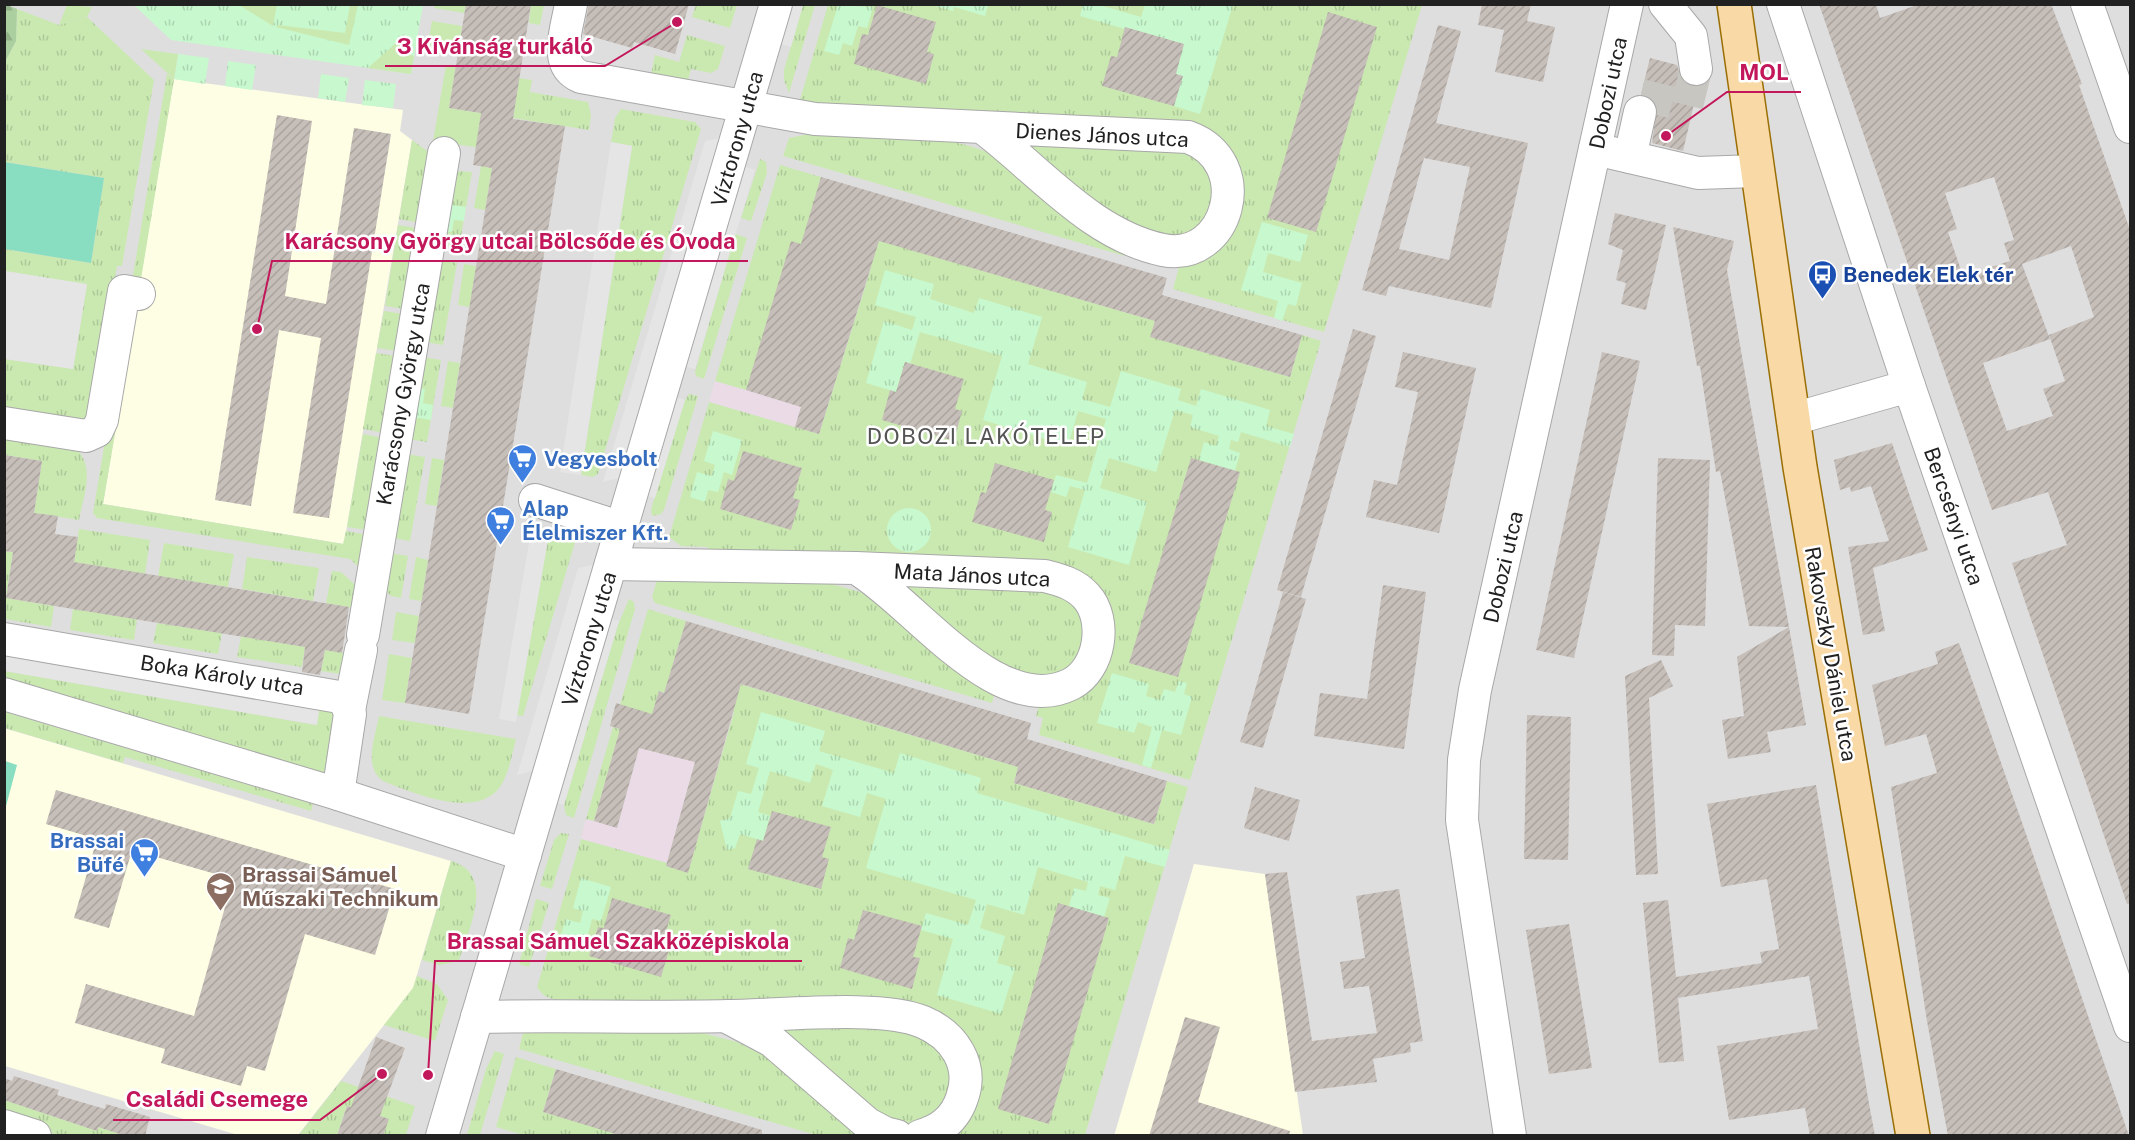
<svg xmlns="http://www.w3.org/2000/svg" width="2135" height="1140" font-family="'Public Sans',sans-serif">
<defs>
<pattern id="grass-tufts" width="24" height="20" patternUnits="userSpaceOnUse" patternTransform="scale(1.5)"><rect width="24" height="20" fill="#cae9b1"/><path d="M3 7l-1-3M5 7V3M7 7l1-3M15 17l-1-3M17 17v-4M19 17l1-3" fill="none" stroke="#adc898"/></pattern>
<pattern id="forest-firs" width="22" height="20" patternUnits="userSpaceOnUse" patternTransform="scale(1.5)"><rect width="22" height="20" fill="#abcf9f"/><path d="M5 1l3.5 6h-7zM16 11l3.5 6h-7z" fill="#93b189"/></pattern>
<pattern id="park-tufts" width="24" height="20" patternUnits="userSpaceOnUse" patternTransform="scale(1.5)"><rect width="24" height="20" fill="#c8f8ce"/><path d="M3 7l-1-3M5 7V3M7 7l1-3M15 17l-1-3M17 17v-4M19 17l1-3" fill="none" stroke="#acd4b1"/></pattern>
<pattern id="building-hatch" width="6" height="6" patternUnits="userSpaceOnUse" patternTransform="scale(1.5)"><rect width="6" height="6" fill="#c6beb8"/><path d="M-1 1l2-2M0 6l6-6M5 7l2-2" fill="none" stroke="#aaa39e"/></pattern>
</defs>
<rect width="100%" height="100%" fill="#f1efe8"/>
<rect fill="#dfdede" x="5" y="5" width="2125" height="1130"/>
<g fill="#eadbe6">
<polygon points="847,260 795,427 709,402 715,381 769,397"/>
<polygon points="682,698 711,705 667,863 581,839 586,819 617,827 640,746 643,749 667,755"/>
</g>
<g fill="#fdfee4">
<polygon points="174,79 403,110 400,131 412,140 344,544 103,504"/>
<polygon points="4,728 451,861 413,988 298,1135 238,1135 5,1066"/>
<polygon points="1194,864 1265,874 1303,1135 1114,1136"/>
</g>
<g fill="url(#grass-tufts)">
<polygon points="696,5 737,5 730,28 692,17"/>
<polygon points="803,5 815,5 789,93 784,80 784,70"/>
<polygon points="828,5 1422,5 1324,332 1173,289 1180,263 1186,262 1232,157 799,103"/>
<polygon points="17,9 59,25 87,17 154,80 122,266 117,266 91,412 85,421 5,411 5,359 73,369 87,285 5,271 5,249 91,263 104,178 5,162 5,62 16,41"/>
<polygon points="687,35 725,46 718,69 711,73 691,69 687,84 650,79 655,55 679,62"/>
<polygon points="167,74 174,79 140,285 133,275"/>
<polygon points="530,92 588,102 591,115 589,130 525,120"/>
<polygon points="621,109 695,122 701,129 598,474 593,477 581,475 632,146 611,142 615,118"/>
<path d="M 819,132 C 878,135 942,131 997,156 L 1127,250 L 1125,256 L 783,156 L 789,138 Z"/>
<polygon points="412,140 434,156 425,224 399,219"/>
<polygon points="1024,142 1184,147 1206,160 1216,202 1196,233 1163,238 1097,205"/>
<polygon points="760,159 766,162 767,173 751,221 741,218"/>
<polygon points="780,165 821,177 809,220 1155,321 1151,337 1290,377 1302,335 1321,341 1190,780 1039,735 1043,718 1036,716 1040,702 1065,700 1101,595 707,554 708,547 681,546 669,537 709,402 819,434 871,268 746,390 715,381"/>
<polygon points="455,171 472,172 459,248 435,244"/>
<polygon points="398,225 425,229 411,310 385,306"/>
<polygon points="735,234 747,238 704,379 696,376 695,372"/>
<polygon points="433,259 457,263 443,345 419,341"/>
<polygon points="137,304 103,504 343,544 346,531 373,536 362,570 350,559 97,518 93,513 127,310"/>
<polygon points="384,311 410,315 404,352 377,348"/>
<polygon points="376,353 403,357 390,434 363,429"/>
<polygon points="416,356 441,360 427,442 402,438"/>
<polygon points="689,394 698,396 664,510 661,514 652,516 651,509 685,400"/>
<path d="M 4,434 L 76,449 C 96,467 83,497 79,520 L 34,513 L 42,461 L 5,455 Z"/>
<polygon points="363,434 389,439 374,531 347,527"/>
<polygon points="400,453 425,457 410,541 386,537"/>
<polygon points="565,526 579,529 523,716 517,715 548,538 555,530"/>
<polygon points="79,529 150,540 145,574 74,562"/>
<polygon points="164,543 234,554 228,587 158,576"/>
<polygon points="4,551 13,552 6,598 54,606 51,627 5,619"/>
<polygon points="383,552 408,556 401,598 391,596 378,584"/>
<polygon points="247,557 319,568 313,601 242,589"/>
<polygon points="332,571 341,572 363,592 348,675 321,671 325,650 346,653 353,608 326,603"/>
<polygon points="657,580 828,583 867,594 995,692 992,703 655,603 652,597"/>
<polygon points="907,586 1054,590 1079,608 1087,635 1071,669 1044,679 999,667 907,590"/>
<polygon points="629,599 634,602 635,609 574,818 566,815 564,805 618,625"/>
<polygon points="73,609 137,619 134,640 70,630"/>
<path d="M 648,609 L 686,621 L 673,664 L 1018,767 L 1014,783 L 1154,824 L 1167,781 L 1188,787 L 1085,1135 L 951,1135 L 960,1031 L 574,1005 L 575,999 C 559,1000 546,1002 537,987 L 581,839 L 667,863 L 666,866 L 688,872 L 734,712 L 659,691 L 643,749 L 640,746 L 617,740 L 594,821 L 586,819 L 613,727 L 629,732 L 620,705 Z"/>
<polygon points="157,623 222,633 218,654 153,643"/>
<polygon points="241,636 305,647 302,667 237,657"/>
<polygon points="4,671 316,725 320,705 337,712 326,771 316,774 5,684"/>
<polygon points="4,712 5,712 313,804 311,811 125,757 123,763 5,728"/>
<path d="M 379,716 L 516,739 C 512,754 509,774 500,787 C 476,820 413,793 383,781 C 363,767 375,737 379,716 Z"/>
<polygon points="561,833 569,834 552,889 540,886 554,840"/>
<path d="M 451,861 C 497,874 468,931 459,961 L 440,965 L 422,960 Z"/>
<polygon points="536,899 549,903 529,967 519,964"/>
<polygon points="417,976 437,984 448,1000 435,1041 384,1025 413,988"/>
<path d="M 804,1027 L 893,1028 L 927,1037 L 948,1056 L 952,1097 C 927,1120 923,1132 888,1121 L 780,1029 Z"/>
<polygon points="531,1031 695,1031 737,1042 764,1055 859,1135 816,1135 519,1049 523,1033"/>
<polygon points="495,1051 504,1054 480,1135 467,1135 486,1069"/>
<polygon points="516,1057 556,1069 543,1112 622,1135 524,1135 496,1127"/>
<polygon points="341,1081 415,1106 406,1135 383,1135 388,1119 347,1106 337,1135 298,1136"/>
<polygon points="7,1101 97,1131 98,1127 126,1135 58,1135 5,1119 4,1104"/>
</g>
<polygon fill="url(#forest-firs)" points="5,4 17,9 16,41 5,62"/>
<g fill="url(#park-tufts)">
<polygon points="134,5 423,5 411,74 171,40"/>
<polygon points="838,5 873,7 867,28 858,26 852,46 843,43 839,55 824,51"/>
<polygon points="932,5 988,4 988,5 985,16 954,7 953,11"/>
<polygon points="1083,5 1099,5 1141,17 1145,5 1233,5 1200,114 1174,106 1182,77 1176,74 1125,29 1080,16"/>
<polygon points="178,54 209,58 205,84 174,79"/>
<polygon points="228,61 256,65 252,90 225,86"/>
<polygon points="321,74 349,78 345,102 318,98"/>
<polygon points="365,80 396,84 393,108 362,105"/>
<polygon points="442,203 466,207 464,221 454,220 452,232 437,230"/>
<polygon points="1262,222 1308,235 1300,262 1268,253 1263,272 1302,283 1296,306 1288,304 1282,321 1274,318 1278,301 1241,290"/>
<polygon points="885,270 934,284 930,299 974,313 979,298 1042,317 1028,364 1087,382 1082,399 1110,407 1121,371 1181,389 1178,400 1196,406 1201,389 1270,410 1266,426 1294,434 1290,447 1241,432 1238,442 1231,440 1229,449 1240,453 1235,471 1199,460 1204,442 1216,446 1219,436 1190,427 1193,415 1175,410 1156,472 1109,458 1100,488 1147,502 1129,565 1068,547 1085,490 1070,486 1066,497 1051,492 1056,475 1087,483 1106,419 1078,411 1068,446 983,420 1002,356 920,332 910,364 905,362 896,392 866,383 884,321 912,330 916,317 875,305"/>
<polygon points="411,387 425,389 423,403 433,405 431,420 406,416"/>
<polygon points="713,431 742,440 732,475 724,472 718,492 708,490 705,502 690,497 697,472 712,476 715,465 704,461"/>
<circle cx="909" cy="530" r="22"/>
<polygon points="1112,673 1149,684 1146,696 1160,700 1164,689 1175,692 1179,681 1187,683 1184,694 1192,697 1181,735 1162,730 1151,768 1142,765 1152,727 1138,722 1134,733 1097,723"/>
<polygon points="761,712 825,731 819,751 894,773 900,753 981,778 977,793 1170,850 1165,867 1125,856 1115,890 1100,886 1098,895 1110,898 1104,917 1069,906 1074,888 1086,891 1088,882 1038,867 1024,915 987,904 980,928 1005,936 997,963 1015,968 1001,1014 937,995 953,939 921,930 926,913 968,925 976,900 866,868 886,799 867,793 860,817 822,806 833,770 816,764 810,783 770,771 758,812 770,816 763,841 740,834 735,848 727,850 720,821 730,818 738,791 751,794 759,768 746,764"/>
<polygon points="581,878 611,887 601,921 592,919 587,938 577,936 573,948 558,944 566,919 580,923 583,911 573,908"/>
</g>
<g fill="#cae9b1">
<polygon points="67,5 92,7 87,17 59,25"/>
<polygon points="239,5 277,5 273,26"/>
<polygon points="350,5 358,5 349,45 276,27 278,25 345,33"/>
<polygon points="435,5 435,4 466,5 464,13 434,8"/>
<polygon points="531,5 544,5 540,25 529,23"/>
<polygon points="432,21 462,26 458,54 427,49"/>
<polygon points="397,42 414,57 411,74 368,68"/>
<polygon points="141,49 178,54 174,79"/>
<polygon points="446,65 456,67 449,108 501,116 495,150 433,141"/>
<polygon points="519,78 532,80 525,120 513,118"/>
<polygon points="481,166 492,168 485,210 474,208"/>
<polygon points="464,264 476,266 470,307 458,305"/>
<polygon points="448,361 460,363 453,408 441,406"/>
<polygon points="432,458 444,460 437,506 425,504"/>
<polygon points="416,557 428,560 422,601 409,599"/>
<polygon points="396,612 419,616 415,643 392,640"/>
<polygon points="389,654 412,658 405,703 382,700"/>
</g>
<g fill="#89ddc0">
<polygon points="4,162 104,178 91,263 5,249"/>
<polygon points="5,761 17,765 5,810 4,761"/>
</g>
<g fill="#e5e5e5">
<polygon points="791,5 803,5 791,47 780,44"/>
<polygon points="725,137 623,477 603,482 705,141"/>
<polygon points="611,142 632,146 581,475 560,472"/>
<polygon points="743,166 755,170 695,369 684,366"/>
<polygon points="5,271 87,284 73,369 5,359"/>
<polygon points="673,396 685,400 655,498 643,495"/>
<polygon points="530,537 548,540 516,722 499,719"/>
<polygon points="597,564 535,770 517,775 578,568"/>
<polygon points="608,618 619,621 564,805 553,801"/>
<polygon points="4,650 320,705 317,725 5,671"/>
</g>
<g fill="url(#building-hatch)" fill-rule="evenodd">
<polygon points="466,4 531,4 513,119 565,126 469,714 405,703 492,168 473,165 481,113 449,108"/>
<polygon points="589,4 689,4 675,54 634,42 632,48 583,34"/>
<polygon points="1482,4 1531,4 1527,21 1555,27 1543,82 1495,72 1504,30 1478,25"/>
<path d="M 1819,4 L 1876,4 L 1880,18 L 1920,4 L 2051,4 L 2082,84 L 2079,85 L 2130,230 L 2130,903 L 2127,904 L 2012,563 L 2067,545 L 2048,492 L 1992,510 ZM 1994,177 L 2014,240 L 2004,243 L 2010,261 L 1963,276 L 1948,232 L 1957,229 L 1945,193 ZM 2071,246 L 2094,317 L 2049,335 L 2065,381 L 2043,389 L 2053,416 L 2007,431 L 1983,363 L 2050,339 L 2022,264 Z"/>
<polygon points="877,5 936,22 927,52 934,54 926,84 854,64 862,34 868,35"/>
<polygon points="1328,12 1377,27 1316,232 1267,218"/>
<path d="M 1438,25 L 1461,31 L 1436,123 L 1528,143 L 1491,308 L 1389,286 L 1386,296 L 1362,290 ZM 1424,158 L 1470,167 L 1449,260 L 1399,249 Z"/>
<polygon points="1125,27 1184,44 1176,74 1183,76 1174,106 1102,86 1111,56 1117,57"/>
<polygon points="1650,58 1677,65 1682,81 1698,87 1683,151 1652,143 1657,107 1652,98 1641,94"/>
<polygon points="277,115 312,121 285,296 326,304 354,128 391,134 329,518 293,513 321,338 279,330 251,506 215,500"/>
<polygon points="821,177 1167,278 1162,295 1302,335 1290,377 1150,337 1155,321 879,241 819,434 795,427 801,407 746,390 791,241 801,244"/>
<polygon points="1615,213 1666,225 1646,310 1621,304 1626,283 1616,280 1623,250 1608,244"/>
<polygon points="1673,227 1734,241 1727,270 1789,627 1749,626 1720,471 1716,472 1700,366 1697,366"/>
<polygon points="1353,329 1376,336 1301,597 1277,590"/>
<polygon points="1403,352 1476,368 1439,533 1366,517 1374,480 1397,485 1418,392 1395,387"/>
<polygon points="1602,352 1640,361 1574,658 1536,650"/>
<polygon points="905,362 964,379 955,409 962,411 954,441 882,420 890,390 896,392"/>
<polygon points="1892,443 1928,550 1873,568 1885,631 1863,635 1848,547 1889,541 1871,486 1851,492 1850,487 1840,490 1834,460"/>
<polygon points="743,451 802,468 793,498 800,500 791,530 720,509 728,479 734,481"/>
<polygon points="4,455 42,461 34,513 58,516 55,534 78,537 74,562 349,607 342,653 325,650 320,675 302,672 305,647 6,598 13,552 4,551"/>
<polygon points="1191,458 1240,472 1178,677 1129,663"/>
<polygon points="1658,458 1710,460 1705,626 1675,625 1674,656 1652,655"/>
<polygon points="995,463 1054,480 1045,510 1052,512 1044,542 972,522 981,492 986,493"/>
<polygon points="1383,585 1426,592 1404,749 1314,736 1320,693 1367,699"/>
<polygon points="1283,592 1306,599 1263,748 1240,742"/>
<polygon points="686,621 1031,723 1027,739 1167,781 1154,824 1014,783 1018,767 741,684 688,873 666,866 695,762 639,748 617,828 594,821 620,729 610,726 616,703 652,714 659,691 664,693"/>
<polygon points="1789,627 1806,725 1767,732 1771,752 1728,759 1722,720 1744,716 1737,657"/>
<polygon points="1959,643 2026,834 2129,1136 1948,1136 1927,1021 1891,787 1937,773 1926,734 1885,746 1872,685 1938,664 1935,652"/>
<polygon points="1661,660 1673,686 1649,698 1658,874 1636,875 1625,676"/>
<polygon points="1527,715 1571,717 1568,860 1524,859"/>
<polygon points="1816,785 1868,1098 1875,1136 1810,1136 1805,1108 1729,1120 1717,1046 1818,1029 1809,976 1678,998 1684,1061 1659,1063 1643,903 1668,900 1676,977 1762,963 1760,952 1779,949 1767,879 1721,887 1707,804"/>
<polygon points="1255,787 1300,800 1289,841 1244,828"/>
<polygon points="56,790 395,889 375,955 305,934 265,1071 247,1066 241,1086 161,1063 165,1049 75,1023 86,984 194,1016 233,879 132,850 109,928 74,918 97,839 46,824"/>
<polygon points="772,811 831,827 822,857 829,859 821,889 748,869 757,839 763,841"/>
<polygon points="1287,872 1312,1041 1377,1033 1369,986 1344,989 1340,962 1365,958 1356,896 1399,889 1423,1041 1410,1043 1411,1052 1373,1059 1377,1082 1295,1092 1265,874"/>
<polygon points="612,898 671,915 662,945 670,947 661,977 589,956 598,927 604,928"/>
<polygon points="1058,903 1109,918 1049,1124 998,1109"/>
<polygon points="863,910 922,926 913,957 920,958 912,989 840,968 848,938 854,940"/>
<polygon points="1569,924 1592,1068 1549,1074 1526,930"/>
<polygon points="1185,1017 1220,1027 1198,1102 1290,1131 1289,1136 1149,1136"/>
<polygon points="376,1037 405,1048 380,1116 389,1119 383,1136 337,1136 347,1106 351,1107"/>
<polygon points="556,1069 762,1130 762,1136 622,1136 543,1112"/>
<polygon points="14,1076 59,1090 57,1095 105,1109 106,1104 150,1117 145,1136 126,1136 98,1127 97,1131 4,1100 4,1078 12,1081"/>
</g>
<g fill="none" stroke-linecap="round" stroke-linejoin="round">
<polyline stroke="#c7c6c0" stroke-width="32" stroke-dasharray="32 16" stroke-linecap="butt" points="1641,95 1687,106 1696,69"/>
<defs>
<g id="minor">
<path d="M 571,4 C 567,29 552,65 581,77 L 815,119 L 1188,137 C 1257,162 1228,263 1163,250 C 1091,235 1039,170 983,128"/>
<polyline points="1665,4 1691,36 1696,69"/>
<polyline points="1783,4 1909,386 2130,1026"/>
<polyline points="2087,4 2130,127"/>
<polyline points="1595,149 1698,173 1756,171"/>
<polyline points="1630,157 1640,112"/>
<polyline points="1793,419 1909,386"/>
<polyline points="4,423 86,436 97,431 102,420 124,291 139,294"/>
<polyline points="535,500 622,528"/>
<path d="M 611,564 L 856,568 L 1045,576 C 1061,580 1075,584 1086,596 C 1108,620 1100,669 1071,684 C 998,721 914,602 856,568"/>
<polyline points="363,635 444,153"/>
<polyline points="4,639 339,697 347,704 350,714 338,794"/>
<polyline points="4,694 338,794 525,855"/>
<polyline points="349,710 361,650"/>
<path d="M 477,1017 C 561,1015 644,1018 728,1016 C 777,1016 881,1004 923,1022 C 954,1035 974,1065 962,1098 C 955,1119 941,1130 920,1136"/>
<polyline points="727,1017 772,1041 868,1124 885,1133 897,1136"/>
<polyline points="4,1126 35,1136"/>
<polyline points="442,1136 776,4"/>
<polyline points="1510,1136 1462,820 1464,760 1475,690 1627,4"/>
</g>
<polyline id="major" points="1734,4 1800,467 1913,1136"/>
</defs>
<use href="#minor" stroke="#a8a8a8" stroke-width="34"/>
<use href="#major" stroke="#9a6f05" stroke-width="36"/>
<use href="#minor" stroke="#fff" stroke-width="32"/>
<use href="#major" stroke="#f9d9a5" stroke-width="33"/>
</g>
<defs>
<symbol id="bus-pin" viewBox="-11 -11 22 30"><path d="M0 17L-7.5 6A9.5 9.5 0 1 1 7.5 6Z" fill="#1a4fb4" stroke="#fff"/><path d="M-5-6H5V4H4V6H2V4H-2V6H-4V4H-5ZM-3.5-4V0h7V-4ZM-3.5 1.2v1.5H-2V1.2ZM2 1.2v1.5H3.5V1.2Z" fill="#fff"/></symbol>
<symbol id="supermarket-pin" viewBox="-11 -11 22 30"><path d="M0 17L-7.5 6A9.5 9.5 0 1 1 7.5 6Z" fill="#3f7fe0" stroke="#fff"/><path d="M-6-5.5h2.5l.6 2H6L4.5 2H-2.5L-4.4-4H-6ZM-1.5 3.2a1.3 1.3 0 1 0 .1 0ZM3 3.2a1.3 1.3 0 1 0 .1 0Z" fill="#fff"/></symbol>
<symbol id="school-pin" viewBox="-11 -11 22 30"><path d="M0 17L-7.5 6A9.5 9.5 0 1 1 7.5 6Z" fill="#8d6e63" stroke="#fff"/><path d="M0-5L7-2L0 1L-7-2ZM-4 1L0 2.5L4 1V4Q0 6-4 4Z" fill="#fff"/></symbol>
</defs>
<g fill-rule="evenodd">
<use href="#bus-pin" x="1806" y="258" width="33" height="45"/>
<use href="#supermarket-pin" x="506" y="442" width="33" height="45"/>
<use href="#supermarket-pin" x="484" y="504" width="33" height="45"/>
<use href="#supermarket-pin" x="128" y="836" width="33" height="45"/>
<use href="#school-pin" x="204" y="870" width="33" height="45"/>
</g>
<g text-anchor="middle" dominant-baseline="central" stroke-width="5" stroke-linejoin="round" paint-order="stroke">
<g font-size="21" fill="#212121" stroke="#fff">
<text transform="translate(1608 93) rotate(-78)">Dobozi utca</text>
<text transform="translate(1102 135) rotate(3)">Dienes János utca</text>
<text transform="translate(737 139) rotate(-74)">Víztorony utca</text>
<text transform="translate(403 394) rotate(-80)">Karácsony György utca</text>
<text transform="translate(1954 516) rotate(71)">Bercsényi utca</text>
<text transform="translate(1503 567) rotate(-77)">Dobozi utca</text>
<text transform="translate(972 575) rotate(3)">Mata János utca</text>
<text transform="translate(589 639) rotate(-73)">Víztorony utca</text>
<text transform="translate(1831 654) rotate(80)">Rakovszky Dániel utca</text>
<text transform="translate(222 675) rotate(9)">Boka Károly utca</text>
</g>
<g font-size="21" font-weight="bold" fill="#164399" stroke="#fff" text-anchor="start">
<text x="1843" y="274">Benedek Elek tér</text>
</g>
<g font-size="21" font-weight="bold" fill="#366cbe" stroke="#fff" text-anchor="start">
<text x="544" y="458">Vegyesbolt</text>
<text x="522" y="508">Alap<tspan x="522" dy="24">Élelmiszer Kft.</tspan></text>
<text x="124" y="840" text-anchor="end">Brassai<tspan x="124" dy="24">Büfé</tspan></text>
</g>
<g font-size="21" font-weight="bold" fill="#785e54" stroke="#fff" text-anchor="start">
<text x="242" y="874">Brassai Sámuel<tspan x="242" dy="24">Műszaki Technikum</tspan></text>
</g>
<g font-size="22" letter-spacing="1.5" fill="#545454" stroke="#fff">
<text x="986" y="436">DOBOZI LAKÓTELEP</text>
</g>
</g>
<path fill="none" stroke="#c2185b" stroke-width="2" d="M677 22L605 66H385M1666 136L1727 92H1801M257 329L272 261H748M428 1075L435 961H802M382 1074L320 1120H113"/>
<g fill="#c2185b" stroke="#fff" stroke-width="2">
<circle cx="677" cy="22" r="6"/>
<circle cx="1666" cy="136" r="6"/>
<circle cx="257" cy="329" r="6"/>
<circle cx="428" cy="1075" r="6"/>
<circle cx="382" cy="1074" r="6"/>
</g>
<g font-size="22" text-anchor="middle" font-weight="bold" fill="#c2185b" stroke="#fff" stroke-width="5" stroke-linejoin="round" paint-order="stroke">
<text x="495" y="54">3 Kívánság turkáló</text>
<text x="1764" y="80">MOL</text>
<text x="510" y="249">Karácsony György utcai Bölcsőde és Óvoda</text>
<text x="618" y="949">Brassai Sámuel Szakközépiskola</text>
<text x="217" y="1107">Családi Csemege</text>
</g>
<rect width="2135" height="1140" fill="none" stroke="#212121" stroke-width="12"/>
</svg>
